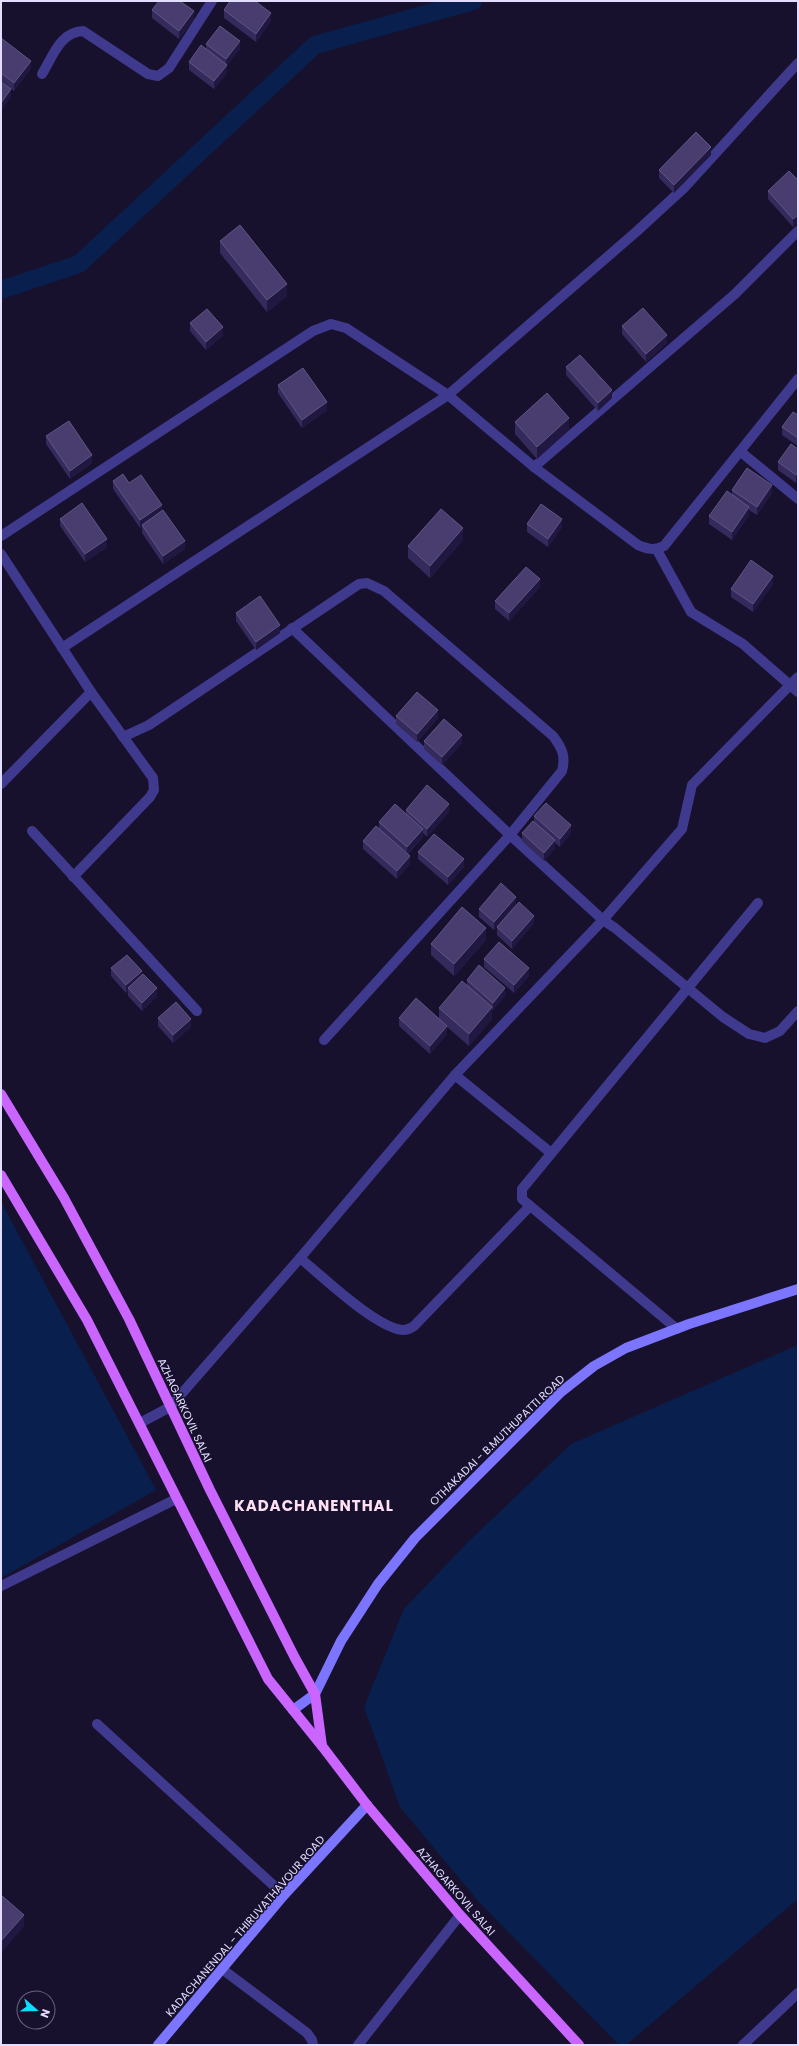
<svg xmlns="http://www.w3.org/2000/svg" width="799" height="2046" font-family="Poppins,sans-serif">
<rect width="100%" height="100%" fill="#17112e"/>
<g fill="#09204f">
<polygon points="1,1202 156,1490 1,1578"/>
<polygon points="798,1345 798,1899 626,2045 619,2045 479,1902 400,1807 364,1707 404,1609 467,1543 571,1444"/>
</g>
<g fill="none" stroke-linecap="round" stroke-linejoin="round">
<polyline stroke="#09204f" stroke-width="18" points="1,290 79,264 315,45 473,1"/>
<g stroke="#403a8f" stroke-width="10">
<path d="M 42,74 C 53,56 60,32 83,31 L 148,74 L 158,76 L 169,68 L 212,1"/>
<polyline points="741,452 798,499"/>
<polyline points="534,467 735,294 798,231"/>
<path d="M 1,536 L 313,331 L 331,324 L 346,328 L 448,395 L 534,467 L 638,545 C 648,549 654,551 664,546 L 798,379"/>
<polyline points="657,550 691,612 743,644 798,692"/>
<polyline points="1,554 91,692 153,778 154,790 150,797 73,877"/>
<polyline points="292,628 510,835 603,920 615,928 723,1017 749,1034 765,1038 780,1031 798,1011"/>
<polyline points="62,648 448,395 636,232 685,187 798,63"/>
<path d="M 123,737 L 149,725 L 359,584 L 367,583 L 384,591 L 553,736 C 562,748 566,756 562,771 L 510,835 L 324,1040"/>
<polyline points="1,784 91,692"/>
<polyline points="32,831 197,1011"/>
<polyline points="455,1075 551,1153"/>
<path d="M 300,1258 C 322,1276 376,1328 403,1330 C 406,1330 411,1328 414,1326 L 530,1206"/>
<polyline points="677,1329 522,1199 522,1189 758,903"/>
<polyline points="140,1423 170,1407 300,1258 455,1075 603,920 682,829 692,785 798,677"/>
<polyline points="1,1586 176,1499"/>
<polyline points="97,1724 284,1895"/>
<polyline points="222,1969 307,2033 312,2040 313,2045"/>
<polyline points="358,2045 460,1915"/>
<polyline points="743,2045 798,1993"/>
</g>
<g stroke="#7c75ff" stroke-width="10">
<polyline points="293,1710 315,1694 341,1641 378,1584 415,1538 561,1392 594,1366 626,1348 689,1324 798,1289"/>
<polyline points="158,2045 284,1895 367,1805"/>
</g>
<g stroke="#ca65ff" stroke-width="10">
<polyline points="1,1094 64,1198 129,1319 210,1490 295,1658 315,1694 322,1746"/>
<polyline points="1,1175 87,1320 268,1679 322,1746 367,1805 460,1915 579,2045"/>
</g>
</g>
<g fill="#352a5c">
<polygon points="152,10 194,19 179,39 152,18"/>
<polygon points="224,10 271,21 256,42 224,18"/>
<polygon points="1,38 31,68 14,91 1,81"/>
<polygon points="206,44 240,49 227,65 227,73 214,89 189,70 189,62 206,49"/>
<polygon points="711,155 674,193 659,178 659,170"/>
<polygon points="798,180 798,223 793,227 768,199 768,191"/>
<polygon points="220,241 287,296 267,312 220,253"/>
<polygon points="190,323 223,335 206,350 190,331"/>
<polygon points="622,326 667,343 646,362 622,334"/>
<polygon points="566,367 612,398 598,411 566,375"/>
<polygon points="278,385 327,410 302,428 278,393"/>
<polygon points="798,415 798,446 782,435 782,427"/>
<polygon points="515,422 569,430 537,459 515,434"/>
<polygon points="46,436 92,463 70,479 46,444"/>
<polygon points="798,449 796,483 778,470 778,462"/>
<polygon points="113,481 129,483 162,510 185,549 163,564 142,533 142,527 140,528 113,489"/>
<polygon points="732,490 772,493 757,515 749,510 749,515 732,540 709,524 709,516 732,495"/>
<polygon points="60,519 107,547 85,562 60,526"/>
<polygon points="527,524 562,527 548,547 527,532"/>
<polygon points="463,540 430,578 408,558 408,546"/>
<polygon points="773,584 753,612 731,597 731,589"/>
<polygon points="540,587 509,621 495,609 495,601"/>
<polygon points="236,613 280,633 256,650 236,621"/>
<polygon points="396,716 438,718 417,742 396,724"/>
<polygon points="424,741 462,743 442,765 424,749"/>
<polygon points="406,810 449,812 427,837 423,833 423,837 408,854 410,864 397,879 363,849 363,841 379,829 379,822 406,814"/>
<polygon points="534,816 571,833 560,847 555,843 555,848 544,861 522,841 522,833 534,821"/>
<polygon points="418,852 464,867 448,885 418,859"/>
<polygon points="516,905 534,923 512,949 497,935 497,927 505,918 494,930 479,917 479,909"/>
<polygon points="486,940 454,976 431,955 431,944"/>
<polygon points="484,959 529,976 514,993 484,967"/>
<polygon points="111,968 142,975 157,996 142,1011 128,996 128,991 126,993 111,976"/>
<polygon points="467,980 505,996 493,1010 492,1010 492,1019 469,1046 447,1027 447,1034 430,1054 399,1026 399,1018 439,1018 439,1008 467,985"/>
<polygon points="158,1018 191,1027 173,1043 158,1026"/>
</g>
<g fill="#211842">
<polygon points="194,11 194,19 179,39 179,31"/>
<polygon points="271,13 271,21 256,42 256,34"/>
<polygon points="240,41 240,49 227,65 227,73 214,89 214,81 226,67 226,59"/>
<polygon points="31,61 31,68 14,91 14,83"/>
<polygon points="11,89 11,97 1,111 1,103"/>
<polygon points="711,147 711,155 674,193 674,185"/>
<polygon points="798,215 798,223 793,227 793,219"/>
<polygon points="287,284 287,296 267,312 267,300"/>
<polygon points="223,327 223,335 206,350 206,342"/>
<polygon points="667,335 667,343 646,362 646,354"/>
<polygon points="612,390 612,398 598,411 598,403"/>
<polygon points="327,402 327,410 302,428 302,420"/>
<polygon points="569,418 569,430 537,459 537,447"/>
<polygon points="92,455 92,463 70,479 70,471"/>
<polygon points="798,472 798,480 796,483 796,475"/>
<polygon points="772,485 772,493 757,515 757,507"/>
<polygon points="162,505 162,513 142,525 142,527 140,528 140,520"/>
<polygon points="749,507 749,515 732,540 732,532"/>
<polygon points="562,519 562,527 548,547 548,539"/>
<polygon points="463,528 463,540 430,578 430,566"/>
<polygon points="107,539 107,547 85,562 85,554"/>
<polygon points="185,541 185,549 163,564 163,556"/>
<polygon points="773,576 773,584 753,612 753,604"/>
<polygon points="540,579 540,587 509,621 509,613"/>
<polygon points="280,625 280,633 256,650 256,642"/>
<polygon points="438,710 438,718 417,742 417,734"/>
<polygon points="462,735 462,743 442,765 442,757"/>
<polygon points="449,804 449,812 427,837 427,829"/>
<polygon points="571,825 571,833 560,847 560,839"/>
<polygon points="423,829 423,837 407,854 407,847"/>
<polygon points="555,840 555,848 544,861 544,853"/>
<polygon points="410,856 410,864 397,879 397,871"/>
<polygon points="464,859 464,867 448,885 448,877"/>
<polygon points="516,897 516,905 494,930 494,922"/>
<polygon points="534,916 534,923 512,949 512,941"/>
<polygon points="486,928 486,940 454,976 454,964"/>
<polygon points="529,968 529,976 514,993 514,985"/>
<polygon points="142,971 142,979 128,988 128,991 126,993 126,985"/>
<polygon points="157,988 157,996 142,1011 142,1003"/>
<polygon points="505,988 505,996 493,1010 493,1003"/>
<polygon points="492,1007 492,1019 469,1046 469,1034"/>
<polygon points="191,1019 191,1027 173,1043 173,1035"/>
<polygon points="447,1026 447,1034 430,1054 430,1046"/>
<polygon points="24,1915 24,1927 1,1953 1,1941"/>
</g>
<g fill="#483d6e" stroke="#605684">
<polygon points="159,1 180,1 194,11 179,31 152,10"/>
<polygon points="230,1 255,1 271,13 256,34 224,10"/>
<polygon points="220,26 240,41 226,59 206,44"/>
<polygon points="1,38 31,61 14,83 1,73"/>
<polygon points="201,45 227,65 214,81 189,62"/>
<polygon points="1,82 11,89 1,103"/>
<polygon points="696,132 711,147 674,185 659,170"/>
<polygon points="789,171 798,180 798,215 793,219 768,191"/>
<polygon points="240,225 287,284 267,300 220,241"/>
<polygon points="643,308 667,335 646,354 622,326"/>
<polygon points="207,309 223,327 206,342 190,323"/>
<polygon points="580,355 612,390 598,403 566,367"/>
<polygon points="303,368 327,402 302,420 278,385"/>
<polygon points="547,393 569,418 537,447 515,422"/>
<polygon points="793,412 798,415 798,438 782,427"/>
<polygon points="69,421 92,455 70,471 46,436"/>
<polygon points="791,444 798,449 798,472 796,475 778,462"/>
<polygon points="747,468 772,485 757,507 732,490"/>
<polygon points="123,474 129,483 141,475 162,505 140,520 113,481"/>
<polygon points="727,491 749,507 732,532 709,516"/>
<polygon points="82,503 107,539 85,554 60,519"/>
<polygon points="541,504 562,519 548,539 527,524"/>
<polygon points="441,509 463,528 430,566 408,546"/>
<polygon points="163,510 185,541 163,556 142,525"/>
<polygon points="751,560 773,576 753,604 731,589"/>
<polygon points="526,567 540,579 509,613 495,601"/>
<polygon points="260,596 280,625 256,642 236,613"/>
<polygon points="417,692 438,710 417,734 396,716"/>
<polygon points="444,719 462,735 442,757 424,741"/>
<polygon points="427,785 449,804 427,829 406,810"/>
<polygon points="546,803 571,825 560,839 534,816"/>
<polygon points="395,804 423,829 407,847 379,822"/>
<polygon points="533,821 555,840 544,853 522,833"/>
<polygon points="376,826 410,856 397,871 363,841"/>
<polygon points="434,834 464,859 448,877 418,852"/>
<polygon points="501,883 516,897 494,922 479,909"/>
<polygon points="519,902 534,916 512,941 497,927"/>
<polygon points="462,907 486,928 454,964 431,944"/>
<polygon points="499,942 529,968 514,985 484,959"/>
<polygon points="127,955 142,971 126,985 111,968"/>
<polygon points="479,965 505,988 493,1003 467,980"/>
<polygon points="143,974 157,988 142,1003 128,988"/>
<polygon points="462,981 492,1007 469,1034 439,1008"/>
<polygon points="416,998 447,1026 430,1046 399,1018"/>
<polygon points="176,1002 191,1019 173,1035 158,1018"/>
<polygon points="1,1895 24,1915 1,1941"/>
</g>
<g text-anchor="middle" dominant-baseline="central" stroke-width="3" stroke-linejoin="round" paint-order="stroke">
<g font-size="11" fill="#e3deff" stroke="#17112e">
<text transform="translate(185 1410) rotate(65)">AZHAGARKOVIL SALAI</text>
<text transform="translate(497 1440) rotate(-44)">OTHAKADAI - B.MUTHUPATTI ROAD</text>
<text transform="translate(456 1891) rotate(49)">AZHAGARKOVIL SALAI</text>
<text transform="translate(245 1926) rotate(-49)">KADACHANENDAL - THIRUVATHAVOUR ROAD</text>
</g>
<g font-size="15" font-weight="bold" letter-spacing="1" fill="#ffe0f3" stroke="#17112e">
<text x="314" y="1505">KADACHANENTHAL</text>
</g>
</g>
<rect width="799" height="2046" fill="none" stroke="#e3deff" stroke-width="4"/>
<g transform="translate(36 2010) rotate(110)"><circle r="19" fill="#17112e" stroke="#696382"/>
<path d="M0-3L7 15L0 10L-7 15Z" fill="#0adfff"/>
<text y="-6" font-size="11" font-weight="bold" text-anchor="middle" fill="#e3deff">N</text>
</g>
</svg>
